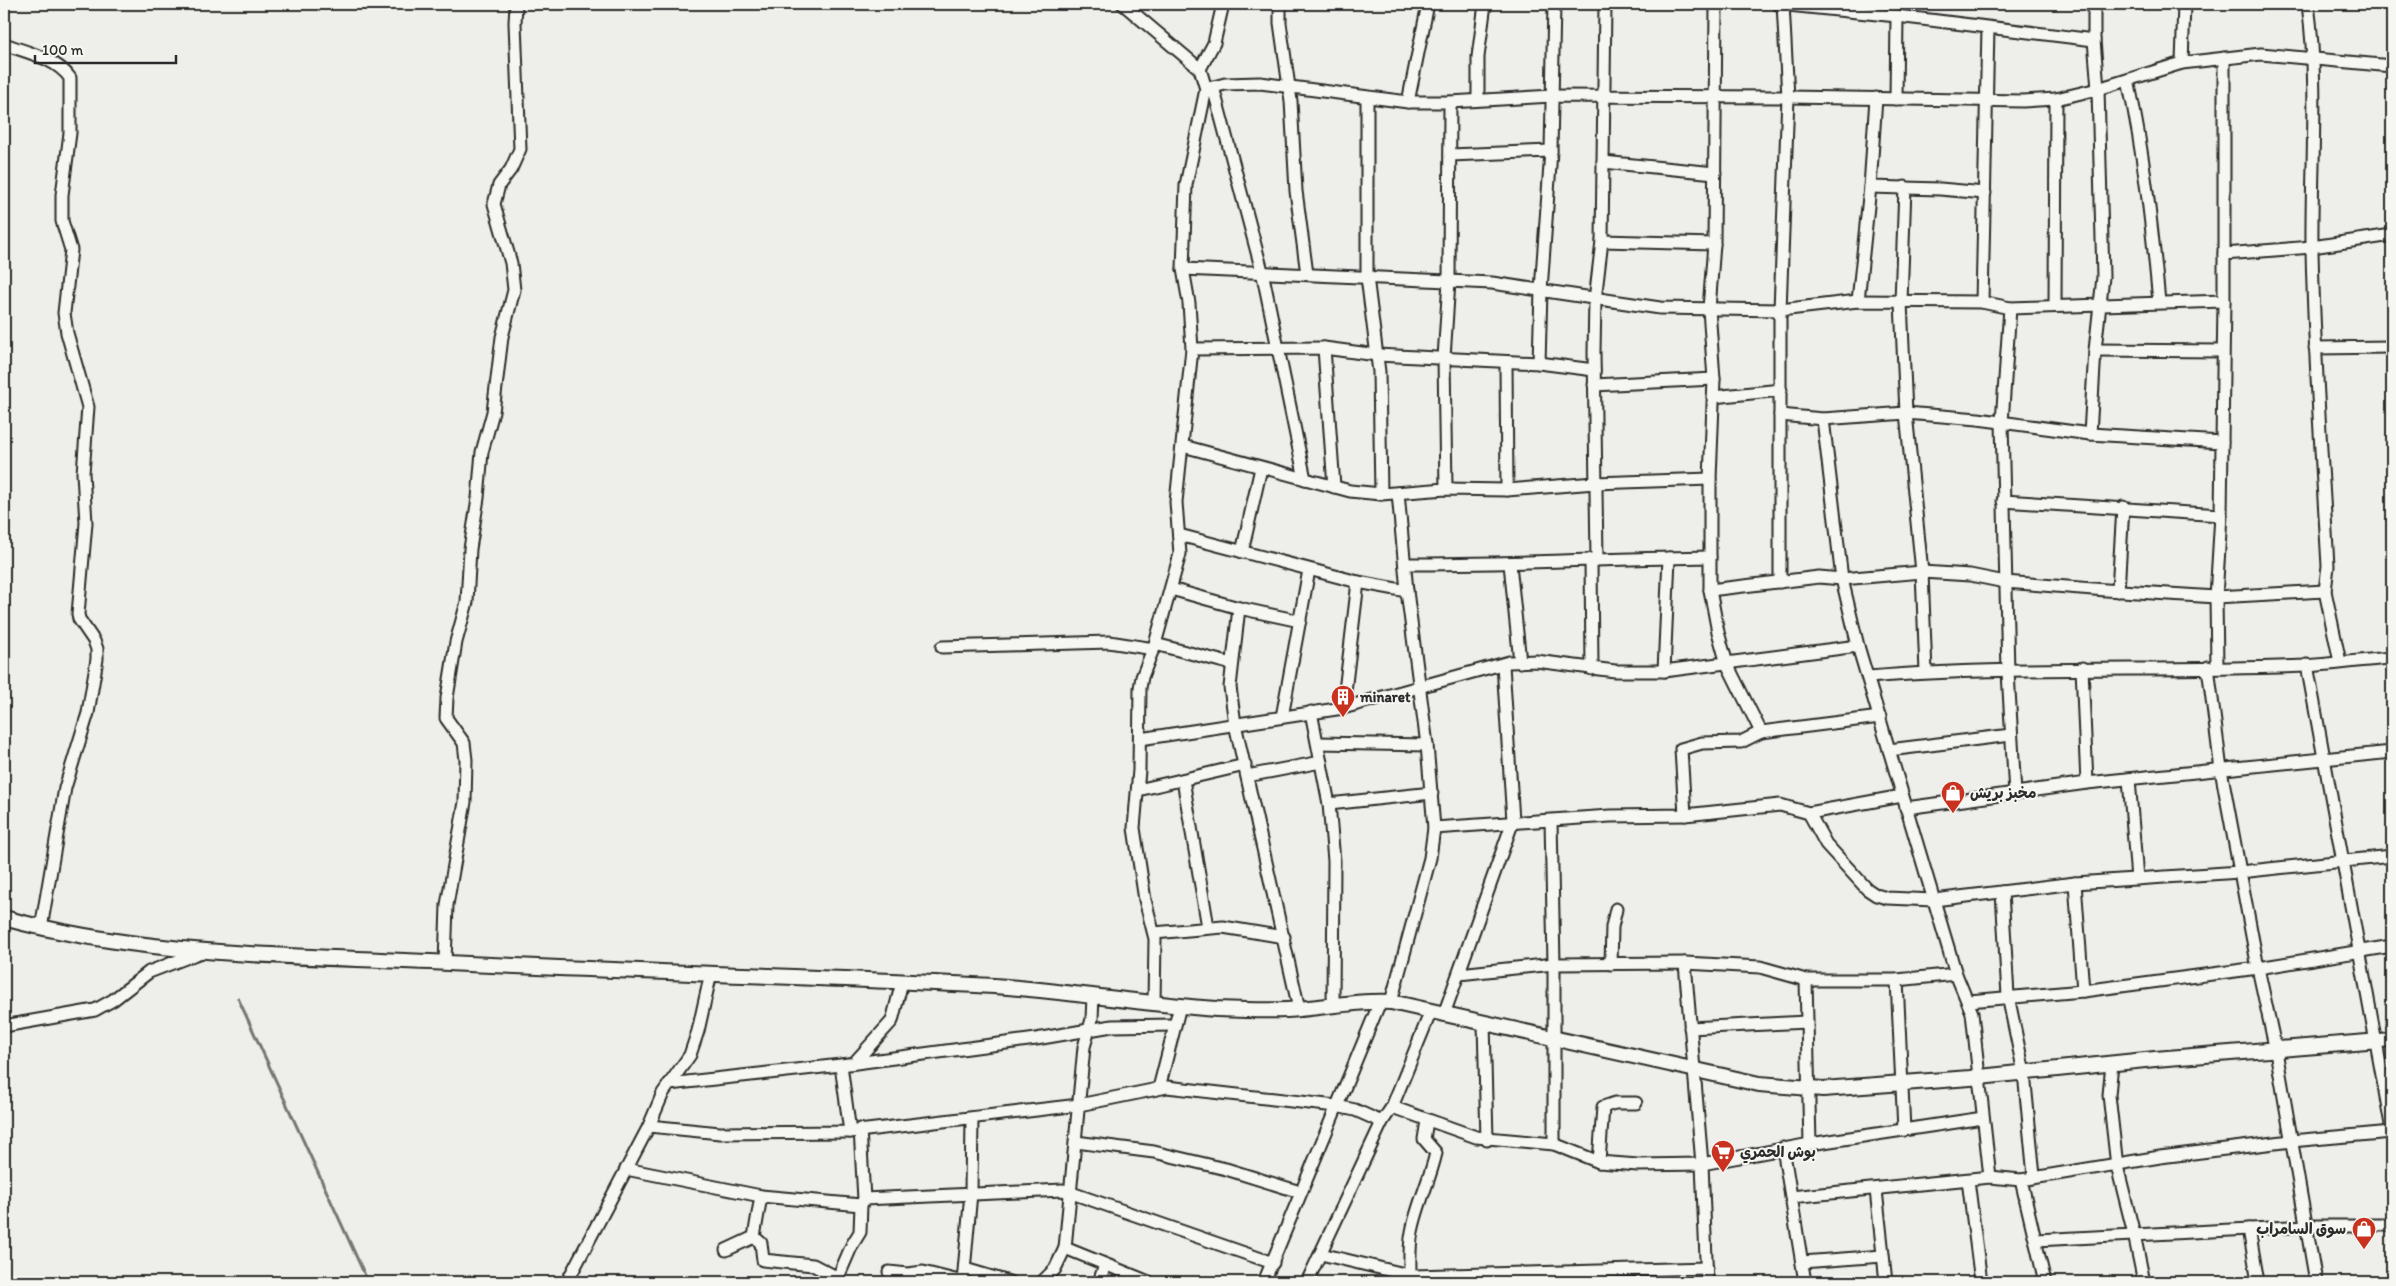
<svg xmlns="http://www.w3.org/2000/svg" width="2396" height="1286" font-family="Itim,'Playpen Sans Arabic',sans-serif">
<rect width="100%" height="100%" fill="#eeeeea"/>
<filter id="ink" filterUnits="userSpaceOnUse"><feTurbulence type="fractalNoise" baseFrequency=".02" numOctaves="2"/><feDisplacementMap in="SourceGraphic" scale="10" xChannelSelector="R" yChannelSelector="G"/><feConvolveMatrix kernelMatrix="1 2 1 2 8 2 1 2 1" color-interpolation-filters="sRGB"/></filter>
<g filter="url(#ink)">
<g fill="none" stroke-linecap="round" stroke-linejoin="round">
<polyline stroke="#757573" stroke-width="3" points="238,998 368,1282"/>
<defs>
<g id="minor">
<polyline points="1123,4 1200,69 1206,89 1186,185 1183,269 1189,303 1192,349 1176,502 1180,554 1155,644 1142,677 1140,688 1139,770 1134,828 1145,900 1155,939 1154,1003"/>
<polyline points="1280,4 1280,23 1291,101 1296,191 1307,274"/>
<polyline points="1716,4 1714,244 1709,309 1714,379 1710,479 1710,590 1718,632 1727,664 1761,732"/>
<polyline points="1778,4 1897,16 2094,40"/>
<path d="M 2308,4 C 2319,87 2311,166 2312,249 C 2314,355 2322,460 2328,566 L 2325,591 L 2340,662"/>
<path d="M 4,44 C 26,52 56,58 70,78 L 70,133 L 62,195 L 62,221 L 71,250 L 64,313 L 67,333 L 88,407 L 83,473 L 86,523 L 78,614 L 79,619 L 94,641 L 97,649 L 97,659 L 88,713 L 65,788 L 41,928"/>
<polyline points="2182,63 2184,4"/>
<polyline points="1200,69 1214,43 1223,4"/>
<path d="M 2128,80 C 2144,154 2152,227 2159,302"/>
<polyline points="1213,87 1262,271 1305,479"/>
<polyline points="1206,89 1225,84 1260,83 1408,102 1450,102 1552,96 1788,97 2023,101 2056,99 2098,89 2182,63 2261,54 2392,66"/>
<polyline points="1367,98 1367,277 1379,372 1381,494"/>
<polyline points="1478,99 1478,57 1485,4"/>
<polyline points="1896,99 1897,16"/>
<polyline points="1408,102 1428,4"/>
<polyline points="1450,155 1551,151"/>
<polyline points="1603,162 1715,173"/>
<polyline points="1870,187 1940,189 1985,193"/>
<polyline points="1905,187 1901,302 1906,413 1922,572 1926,672"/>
<polyline points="1602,241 1714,244"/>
<polyline points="2224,254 2312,247 2392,235"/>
<polyline points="1183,269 1492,283 1660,308 1780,310 1858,301 1982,302 2010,308 2224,301"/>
<polyline points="1858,301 1870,187 1876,98"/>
<polyline points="1982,302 1988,28"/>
<polyline points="2055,305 2056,99"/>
<polyline points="2010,308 2002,422 2008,672 2015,794"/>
<polyline points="1324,348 1334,487"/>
<polyline points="2315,348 2392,347"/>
<polyline points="1192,349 1324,348 1377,355 1539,363 1594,370"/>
<polyline points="2095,350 2222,351"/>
<polyline points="1506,363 1507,490"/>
<polyline points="1539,363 1541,290 1551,151 1554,4"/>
<polyline points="1594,385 1714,379"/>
<polyline points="1713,397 1781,390"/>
<polyline points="1780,415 1823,419 1906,413 1978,419 2090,434 2222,442"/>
<polyline points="1823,419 1842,579 1858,646 1956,974 1972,1013 1990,1177"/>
<polyline points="2090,434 2095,350 2103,277 2098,89 2094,40 2094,4"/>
<polyline points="1183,446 1350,491 1381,494 1446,489 1507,490 1595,483 1710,479"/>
<polyline points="1446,489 1444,358 1449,281 1450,102"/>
<polyline points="2003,501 2221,515"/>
<polyline points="1179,535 1358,582 1407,591"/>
<polyline points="1242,552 1261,468"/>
<polyline points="1591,559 1592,669"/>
<polyline points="1597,559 1594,352 1595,300 1602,241 1605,4"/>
<path d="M 1405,564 C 1507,564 1608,559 1710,557"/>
<polyline points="1510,564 1520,662"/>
<polyline points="1780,582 1780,310 1788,97 1783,4"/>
<polyline points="1171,589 1239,608 1300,621"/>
<polyline points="1710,590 1819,577 1842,579 1922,572 1970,575 2005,582 2106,590 2216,597 2325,591"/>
<polyline points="2118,591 2123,507"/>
<polyline points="1239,608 1230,687 1235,724 1299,1009"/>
<polyline points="1155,644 1232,664"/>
<polyline points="942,647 1109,642 1154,649"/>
<polyline points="2307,665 2392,1130"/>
<polyline points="2208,667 2221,770 2258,968 2276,1051 2316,1282"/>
<polyline points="2217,667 2216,597 2221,515 2224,301 2224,58"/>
<polyline points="2082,668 2087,783"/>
<polyline points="1664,671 1669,558"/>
<path d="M 1869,677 C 2014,665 2160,672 2305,666 C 2334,664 2363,660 2392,658"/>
<polyline points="1343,708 1358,582"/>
<polyline points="1311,712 1329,804 1334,861 1333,1005"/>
<polyline points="1282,717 1309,570"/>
<polyline points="1140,739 1343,708 1509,662 1536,661 1615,671 1664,671 1858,646"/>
<polyline points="1318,743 1427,745"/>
<polyline points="1889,750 2011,735"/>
<polyline points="1247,776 1321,762"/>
<polyline points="2129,779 2137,879"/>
<polyline points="1183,780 1208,927"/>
<polyline points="1138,790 1245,765"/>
<polyline points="1329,804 1432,793"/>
<polyline points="1906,808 2087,783 2392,752"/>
<polyline points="1809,813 1826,844 1867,889 1876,895 1887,898 1934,900 2075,883 2240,872 2392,856"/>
<polyline points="1685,815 1681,749 1702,743 1741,742 1761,732 1880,717"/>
<polyline points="1551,821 1554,964 1554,1144"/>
<polyline points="1434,828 1610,816 1685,815 1780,805 1809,813 1902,796"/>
<polyline points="2075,883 2083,991"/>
<polyline points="2002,892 2008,996 2024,1073 2034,1176"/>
<polyline points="1154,933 1223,927 1284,937"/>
<polyline points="445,963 447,905 465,802 466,760 464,743 446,718 447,698 456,642 467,602 470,549 478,498 482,452 493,412 502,337 514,290 511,263 494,204 499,185 511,169 520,149 515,23 516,4"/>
<polyline points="1685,963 1702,1164 1707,1282"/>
<polyline points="1611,964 1612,927 1616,909"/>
<polyline points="1459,974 1554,964 1685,963 1760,967 1806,980 1897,980 1956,974"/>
<polyline points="1806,980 1810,1144"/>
<polyline points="1897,980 1904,1130"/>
<polyline points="1969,1001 2083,991 2258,968 2392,946"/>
<polyline points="1391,1002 1430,858 1434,828 1427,745 1407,591 1398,493"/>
<polyline points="1444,1014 1513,821 1503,665"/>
<polyline points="1484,1023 1487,1140"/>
<polyline points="4,1026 95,1010 113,1000 149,972 201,952"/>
<polyline points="1690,1028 1806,1022"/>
<polyline points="854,1063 892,1021 902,982"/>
<polyline points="2112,1063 2109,1095 2117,1166 2134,1234 2144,1282"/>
<polyline points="841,1065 850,1132"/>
<polyline points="669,1084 841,1065 1036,1039 1112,1026 1174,1025"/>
<polyline points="1159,1088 1180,1006"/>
<polyline points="1392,1107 1476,1137 1554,1144 1599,1162 1638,1165 1702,1164 1810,1144 1983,1118"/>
<polyline points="649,1126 720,1133 850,1132 1079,1105 1167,1087 1336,1106 1355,1110 1382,1122"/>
<polyline points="1076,1142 1154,1152 1226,1169 1300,1192"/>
<polyline points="1783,1148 1805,1282"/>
<polyline points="1599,1162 1603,1107 1615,1103 1636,1103"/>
<polyline points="626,1169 761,1196 861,1205"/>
<polyline points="1968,1180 1981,1282"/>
<polyline points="2021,1180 2045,1282"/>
<polyline points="1876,1190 1886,1282"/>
<polyline points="1791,1197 1990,1177 2021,1180 2160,1157 2291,1141 2392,1132"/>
<polyline points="864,1199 1063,1190 1273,1263"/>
<polyline points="2367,1225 2392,1225"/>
<polyline points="2249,1229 2258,1282"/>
<polyline points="754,1237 761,1243 763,1260 813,1265 838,1278"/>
<polyline points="754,1237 761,1196"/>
<polyline points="2036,1240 2307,1226 2354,1226"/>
<polyline points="1065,1248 1149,1282"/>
<polyline points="726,1250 754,1237"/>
<polyline points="1321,1254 1413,1276 1707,1268"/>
<polyline points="1802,1262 1883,1256"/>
<polyline points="965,1269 1009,1282"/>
<polyline points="889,1272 908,1274 923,1272 963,1282"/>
<path d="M 1410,1275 C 1410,1261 1409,1246 1412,1232 C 1417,1205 1430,1180 1436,1153 L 1424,1139 L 1427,1121"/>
<polyline points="567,1282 649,1126 663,1093 690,1055 698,1031 711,973"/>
<polyline points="836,1282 852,1245 860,1232 861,1205 864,1199 860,1129"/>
<polyline points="963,1282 971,1193 972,1118"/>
<polyline points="1042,1282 1055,1269 1065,1248 1084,1047 1092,1019 1093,996"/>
<polyline points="1099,1282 1105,1265"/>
<polyline points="1264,1282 1380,1002"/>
<polyline points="1307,1282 1382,1122 1392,1107 1431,1011"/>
</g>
<path id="tertiary" d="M 4,918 C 149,958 299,955 448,963 C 630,972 812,976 994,986 C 1068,991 1142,1004 1217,1009 C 1240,1010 1263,1011 1287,1010 C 1322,1008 1356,1000 1391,1002 L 1759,1084 L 1823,1089 L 1970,1078 L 2155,1059 L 2392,1040"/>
</defs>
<use href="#minor" stroke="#2b2b2b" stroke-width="15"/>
<use href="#tertiary" stroke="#2b2b2b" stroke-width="18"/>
<use href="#minor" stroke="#f6f6f2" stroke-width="11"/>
<use href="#tertiary" stroke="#f6f6f2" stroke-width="14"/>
</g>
</g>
<defs>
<symbol id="building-pin" viewBox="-11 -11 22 30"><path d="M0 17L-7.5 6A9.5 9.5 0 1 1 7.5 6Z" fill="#c8321e" stroke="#f6f6f2"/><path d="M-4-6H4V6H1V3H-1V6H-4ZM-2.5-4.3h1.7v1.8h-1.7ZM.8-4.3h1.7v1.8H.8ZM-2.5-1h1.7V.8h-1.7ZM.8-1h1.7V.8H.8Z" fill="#fff"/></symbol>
<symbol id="shop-pin" viewBox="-11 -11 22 30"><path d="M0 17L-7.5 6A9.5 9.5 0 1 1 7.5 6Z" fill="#c8321e" stroke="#f6f6f2"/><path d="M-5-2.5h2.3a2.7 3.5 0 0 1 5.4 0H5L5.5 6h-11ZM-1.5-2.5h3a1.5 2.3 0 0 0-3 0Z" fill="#fff"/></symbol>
<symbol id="supermarket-pin" viewBox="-11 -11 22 30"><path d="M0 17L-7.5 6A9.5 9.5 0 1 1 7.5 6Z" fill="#c8321e" stroke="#f6f6f2"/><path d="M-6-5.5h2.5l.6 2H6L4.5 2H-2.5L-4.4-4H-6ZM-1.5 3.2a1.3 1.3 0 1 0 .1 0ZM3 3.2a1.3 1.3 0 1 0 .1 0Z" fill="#fff"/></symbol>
</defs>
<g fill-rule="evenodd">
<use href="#building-pin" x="1329" y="683" width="28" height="38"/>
<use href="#shop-pin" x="1939" y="779" width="28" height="38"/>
<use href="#supermarket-pin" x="1709" y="1138" width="28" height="38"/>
<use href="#shop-pin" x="2350" y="1215" width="28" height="38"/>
</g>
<g text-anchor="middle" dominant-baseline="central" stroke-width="4" stroke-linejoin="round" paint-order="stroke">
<g font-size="15" font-weight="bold" fill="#2b2b2b" stroke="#f6f6f2" text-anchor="start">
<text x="1360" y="697">minaret</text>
<text x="1970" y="793">مخبز بريش</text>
<text x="1740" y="1152">بوش الحمري</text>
<text x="2346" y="1229" text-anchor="end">سوق السامراب</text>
</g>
</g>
<rect width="2396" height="1286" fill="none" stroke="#f6f6f2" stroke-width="20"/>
<rect x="10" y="10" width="2376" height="1266" fill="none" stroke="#2b2b2b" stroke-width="2" filter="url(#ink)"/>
<path d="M35 55v8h141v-8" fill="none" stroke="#2b2b2b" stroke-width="2.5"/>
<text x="42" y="55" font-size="15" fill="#2b2b2b" stroke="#f6f6f2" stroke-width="4" paint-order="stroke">100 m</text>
</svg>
